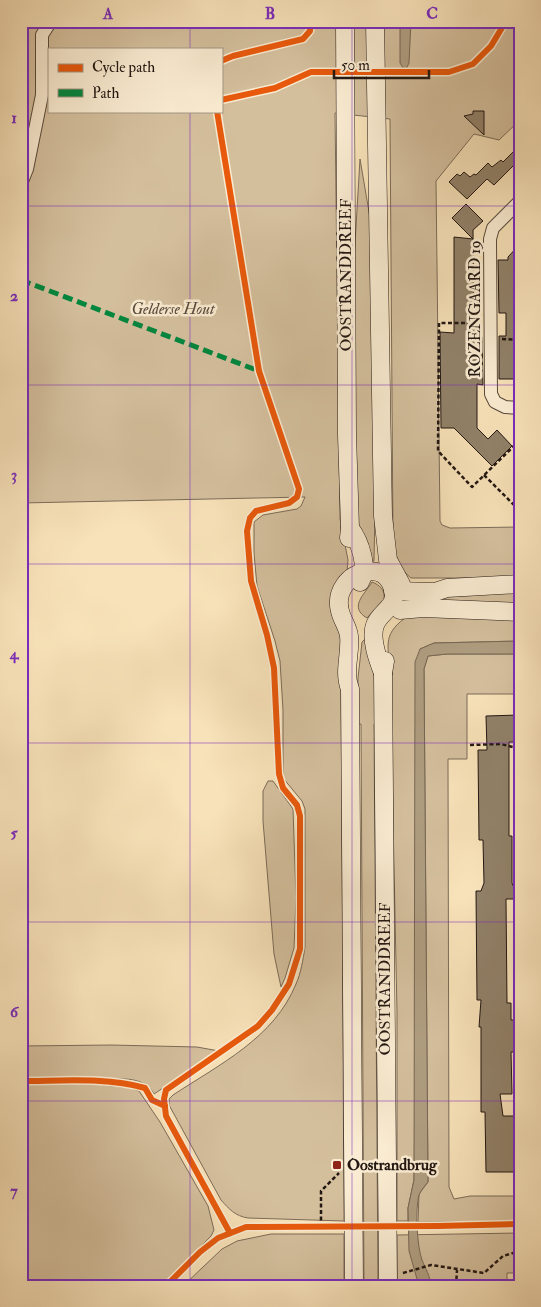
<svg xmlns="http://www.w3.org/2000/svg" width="541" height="1307" font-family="'IM FELL Double Pica',serif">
<rect width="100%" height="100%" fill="#f8e2b9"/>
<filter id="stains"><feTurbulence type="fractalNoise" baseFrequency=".004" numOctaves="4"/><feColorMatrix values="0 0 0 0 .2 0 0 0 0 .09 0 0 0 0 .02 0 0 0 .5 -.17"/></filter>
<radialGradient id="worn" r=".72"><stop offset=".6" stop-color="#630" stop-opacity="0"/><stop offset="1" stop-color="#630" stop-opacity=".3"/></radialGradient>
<g fill="#d4bf9d" stroke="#7b6b58" fill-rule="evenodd">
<path d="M 21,21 L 520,21 L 520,120 L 499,140 L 474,134 L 436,181 L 440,521 L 442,525 L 450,528 L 520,527 L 520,578 L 411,578 C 398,568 395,554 393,538 L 390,119 L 335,113 L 340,519 L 348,560 L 342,631 L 341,676 L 344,1221 L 248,1218 C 235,1216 229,1209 221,1200 L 169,1105 L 169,1099 L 173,1095 C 220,1064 274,1038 296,984 C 301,973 303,960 305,947 L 305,809 L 302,801 L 283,778 L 283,710 L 280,661 L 275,641 L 257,586 L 254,553 L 254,522 L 263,515 L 297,509 L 301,506 L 305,497 L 21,503 ZM 49,49 L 221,49 L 221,111 L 49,111 Z"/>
<polygon points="360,159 370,218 376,461 374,561 368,563 356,517 354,261"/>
<path d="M 372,582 C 380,585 385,590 384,599 L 367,618 C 348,607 365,594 372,582 Z"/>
<polygon points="520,592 520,607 411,601 411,599"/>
<path d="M 409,615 L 520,617 L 520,641 L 434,643 L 420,649 L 414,1180 L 408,1208 L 408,1221 L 397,1221 L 397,1012 L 390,672 C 388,643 382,634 409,615 Z"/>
<polygon points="365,639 377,682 377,724 374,724 378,1286 364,1286 361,724 357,724 358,678 362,642"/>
<polygon points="447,654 520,654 520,694 467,694 467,759 448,759 449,1187 454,1199 470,1196 520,1196 520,1221 418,1222 419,1194 428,1182 424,669 428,656"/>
<polygon points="268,781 273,781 293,809 296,898 294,948 285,978 281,987 274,954 263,821 263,791"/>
<path d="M 111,1045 L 197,1047 L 219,1051 L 154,1094 C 144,1076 122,1079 104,1079 L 103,1085 L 131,1088 L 139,1091 L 160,1122 L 208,1206 L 214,1230 L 211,1236 L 163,1286 L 21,1286 L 21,1046 Z"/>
<polygon points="520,1233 520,1273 507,1273 507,1286 397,1286 397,1235"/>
<polygon points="271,1234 344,1234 344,1286 183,1286 222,1249 237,1241"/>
</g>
<g fill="#af9d80" stroke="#776754">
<polygon points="400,21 411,21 409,63 405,71 400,63"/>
<path d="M 520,641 L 520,654 L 447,654 L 428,656 L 424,669 L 428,1182 C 425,1186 421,1190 419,1195 C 415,1210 417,1246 422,1260 C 426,1270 430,1275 431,1286 L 419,1286 L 409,1251 L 408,1208 L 414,1180 L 415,662 L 420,649 L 434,643 Z"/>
</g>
<g fill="#918169" stroke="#221712">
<polygon points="473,111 484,111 484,135 464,116 473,114"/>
<polygon points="520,145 520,170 514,165 494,185 487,179 467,199 449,182 457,174 460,176 464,172 470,177 474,174 476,175 488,163 492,167 501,160 503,162"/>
<polygon points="466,204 483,221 473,230 474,326 476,326 476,337 482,337 483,385 477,384 477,428 488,439 497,430 512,446 492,466 454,428 441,428 440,332 454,333 454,237 473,239 452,218"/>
<polygon points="520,244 520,379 499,379 499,336 506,336 506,313 499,313 498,260 508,260 508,257"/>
<polygon points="520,715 520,742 509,742 509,836 512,836 512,883 515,890 516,899 506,899 507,1003 511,1003 511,1020 515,1020 515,1052 511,1052 512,1094 500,1094 503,1116 516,1116 516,1128 520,1128 520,1148 516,1148 516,1172 486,1172 485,1112 481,1112 481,1027 479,1027 481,1000 477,1000 476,891 481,891 484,883 483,840 479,840 478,750 487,750 486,716"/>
</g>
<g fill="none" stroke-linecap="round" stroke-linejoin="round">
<defs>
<g id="street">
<polyline points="21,184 27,169 42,95 42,35 51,21"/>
<polyline points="520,201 493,228 490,239 491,394 495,402 505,407 520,408"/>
<polyline points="520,831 520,883"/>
</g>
<g id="secondary">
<polyline points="345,21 347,435 350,528 349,538"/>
<polyline points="375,21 383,516 388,560 401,584"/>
<path d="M 350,528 C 360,542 369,567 360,582"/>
<polyline points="393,591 435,592 447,588 520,584"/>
<polyline points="400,610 423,608 520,612"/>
<polyline points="385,661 383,673 388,1286"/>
<path d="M 354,1286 L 350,689 C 343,671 351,654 349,636 C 348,627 342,620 340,611 C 335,592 348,574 367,572 C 376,570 385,573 390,582 C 403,606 381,609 375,625 C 370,639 378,660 383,673"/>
</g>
</defs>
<use href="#street" stroke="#584a3c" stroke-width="14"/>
<use href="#secondary" stroke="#221712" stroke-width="19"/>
<g stroke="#221712" stroke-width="2.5" stroke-dasharray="4 2.5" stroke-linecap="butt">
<polyline points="478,323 439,323 438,451 472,487 520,440"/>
<polyline points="502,339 520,340"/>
<polyline points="484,475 520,511"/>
<polyline points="470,745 501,744 520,749"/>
<polyline points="518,1224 518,1193 520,1192"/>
<polyline points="321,1227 321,1191 339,1173"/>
<polyline points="403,1273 431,1265 484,1273 503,1256 520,1251"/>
<polyline points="456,1286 457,1270"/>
</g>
<use href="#street" stroke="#faecd2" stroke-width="12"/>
<use href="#secondary" stroke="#faecd2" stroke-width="18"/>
<g stroke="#00873e" stroke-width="5" stroke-dasharray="10 5" stroke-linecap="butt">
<polyline points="21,280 259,371"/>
<polyline points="520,831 520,883"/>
</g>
<defs>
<g id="cycleway">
<polyline points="221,61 233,56 303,39 310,31 311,21"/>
<polyline points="221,100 275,88 311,72 449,72 473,64 491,46 506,21"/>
<polyline points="217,111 259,371 299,489 297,497 289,503 256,511 250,518 247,531 251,581 267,635 274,668 279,774 283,788 297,805 300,816 300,949 289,984 272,1010 258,1026 166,1090 164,1099 166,1116 230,1233"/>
<path d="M 21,1081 C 62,1081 106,1077 145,1088 L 152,1100 L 165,1106"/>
<polyline points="166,1286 200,1252 218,1238 246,1227 438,1226 520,1224"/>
</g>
</defs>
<use href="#cycleway" stroke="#faecd2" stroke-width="9"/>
<use href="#cycleway" stroke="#e8590c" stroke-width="6"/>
</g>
<path fill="none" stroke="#7b2cbf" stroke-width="1" stroke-opacity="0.55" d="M 190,21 L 190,49M 352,21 L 352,1286M 190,111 L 190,1286M 21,206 L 520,206M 21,385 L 520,385M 21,564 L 520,564M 21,743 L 520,743M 21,922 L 520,922M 21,1101 L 520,1101"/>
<rect fill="#8f2418" stroke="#faecd2" stroke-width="2" x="332" y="1160" width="10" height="10" rx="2.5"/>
<g text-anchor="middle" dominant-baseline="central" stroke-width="5" stroke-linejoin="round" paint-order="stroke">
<g font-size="16" fill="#221712" stroke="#faecd2">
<text transform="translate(346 275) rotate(-90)">OOSTRANDDREEF</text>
<text transform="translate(475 309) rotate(-90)">ROZENGAARD 19</text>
<text transform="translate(385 979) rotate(-90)">OOSTRANDDREEF</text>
</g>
<g font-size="16" font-style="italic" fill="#57493c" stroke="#faecd2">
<text x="173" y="309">Gelderse Hout</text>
</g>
<g font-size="16" font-weight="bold" fill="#221712" stroke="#faecd2" text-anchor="start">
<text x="347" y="1165">Oostrandbrug</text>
</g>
</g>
<rect width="541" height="1307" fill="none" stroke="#f8e2b9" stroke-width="55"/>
<rect x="48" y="48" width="175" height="65" fill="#faecd2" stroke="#a49785"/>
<rect x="58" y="64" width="25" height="8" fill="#e8590c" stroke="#a49785"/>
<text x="92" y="72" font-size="15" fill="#221712">Cycle path</text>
<rect x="58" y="89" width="25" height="8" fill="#00873e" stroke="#a49785"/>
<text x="92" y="98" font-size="15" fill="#221712">Path</text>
<path d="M334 70v8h95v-8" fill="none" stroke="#221712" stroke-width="2.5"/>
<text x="341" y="70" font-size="15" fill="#221712" stroke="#faecd2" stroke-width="4" paint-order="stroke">50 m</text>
<rect x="28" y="28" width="486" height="1252" fill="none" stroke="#7b2cbf" stroke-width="2"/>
<g font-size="16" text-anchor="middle" font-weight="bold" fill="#7b2cbf">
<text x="108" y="19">A</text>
<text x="270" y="19">B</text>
<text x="432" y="19">C</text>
<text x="14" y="123">1</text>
<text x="14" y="301">2</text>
<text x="14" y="480">3</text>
<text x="14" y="659">4</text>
<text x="14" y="838">5</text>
<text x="14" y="1017">6</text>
<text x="14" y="1196">7</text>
</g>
<rect width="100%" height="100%" filter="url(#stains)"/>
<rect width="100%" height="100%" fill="url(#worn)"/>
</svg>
